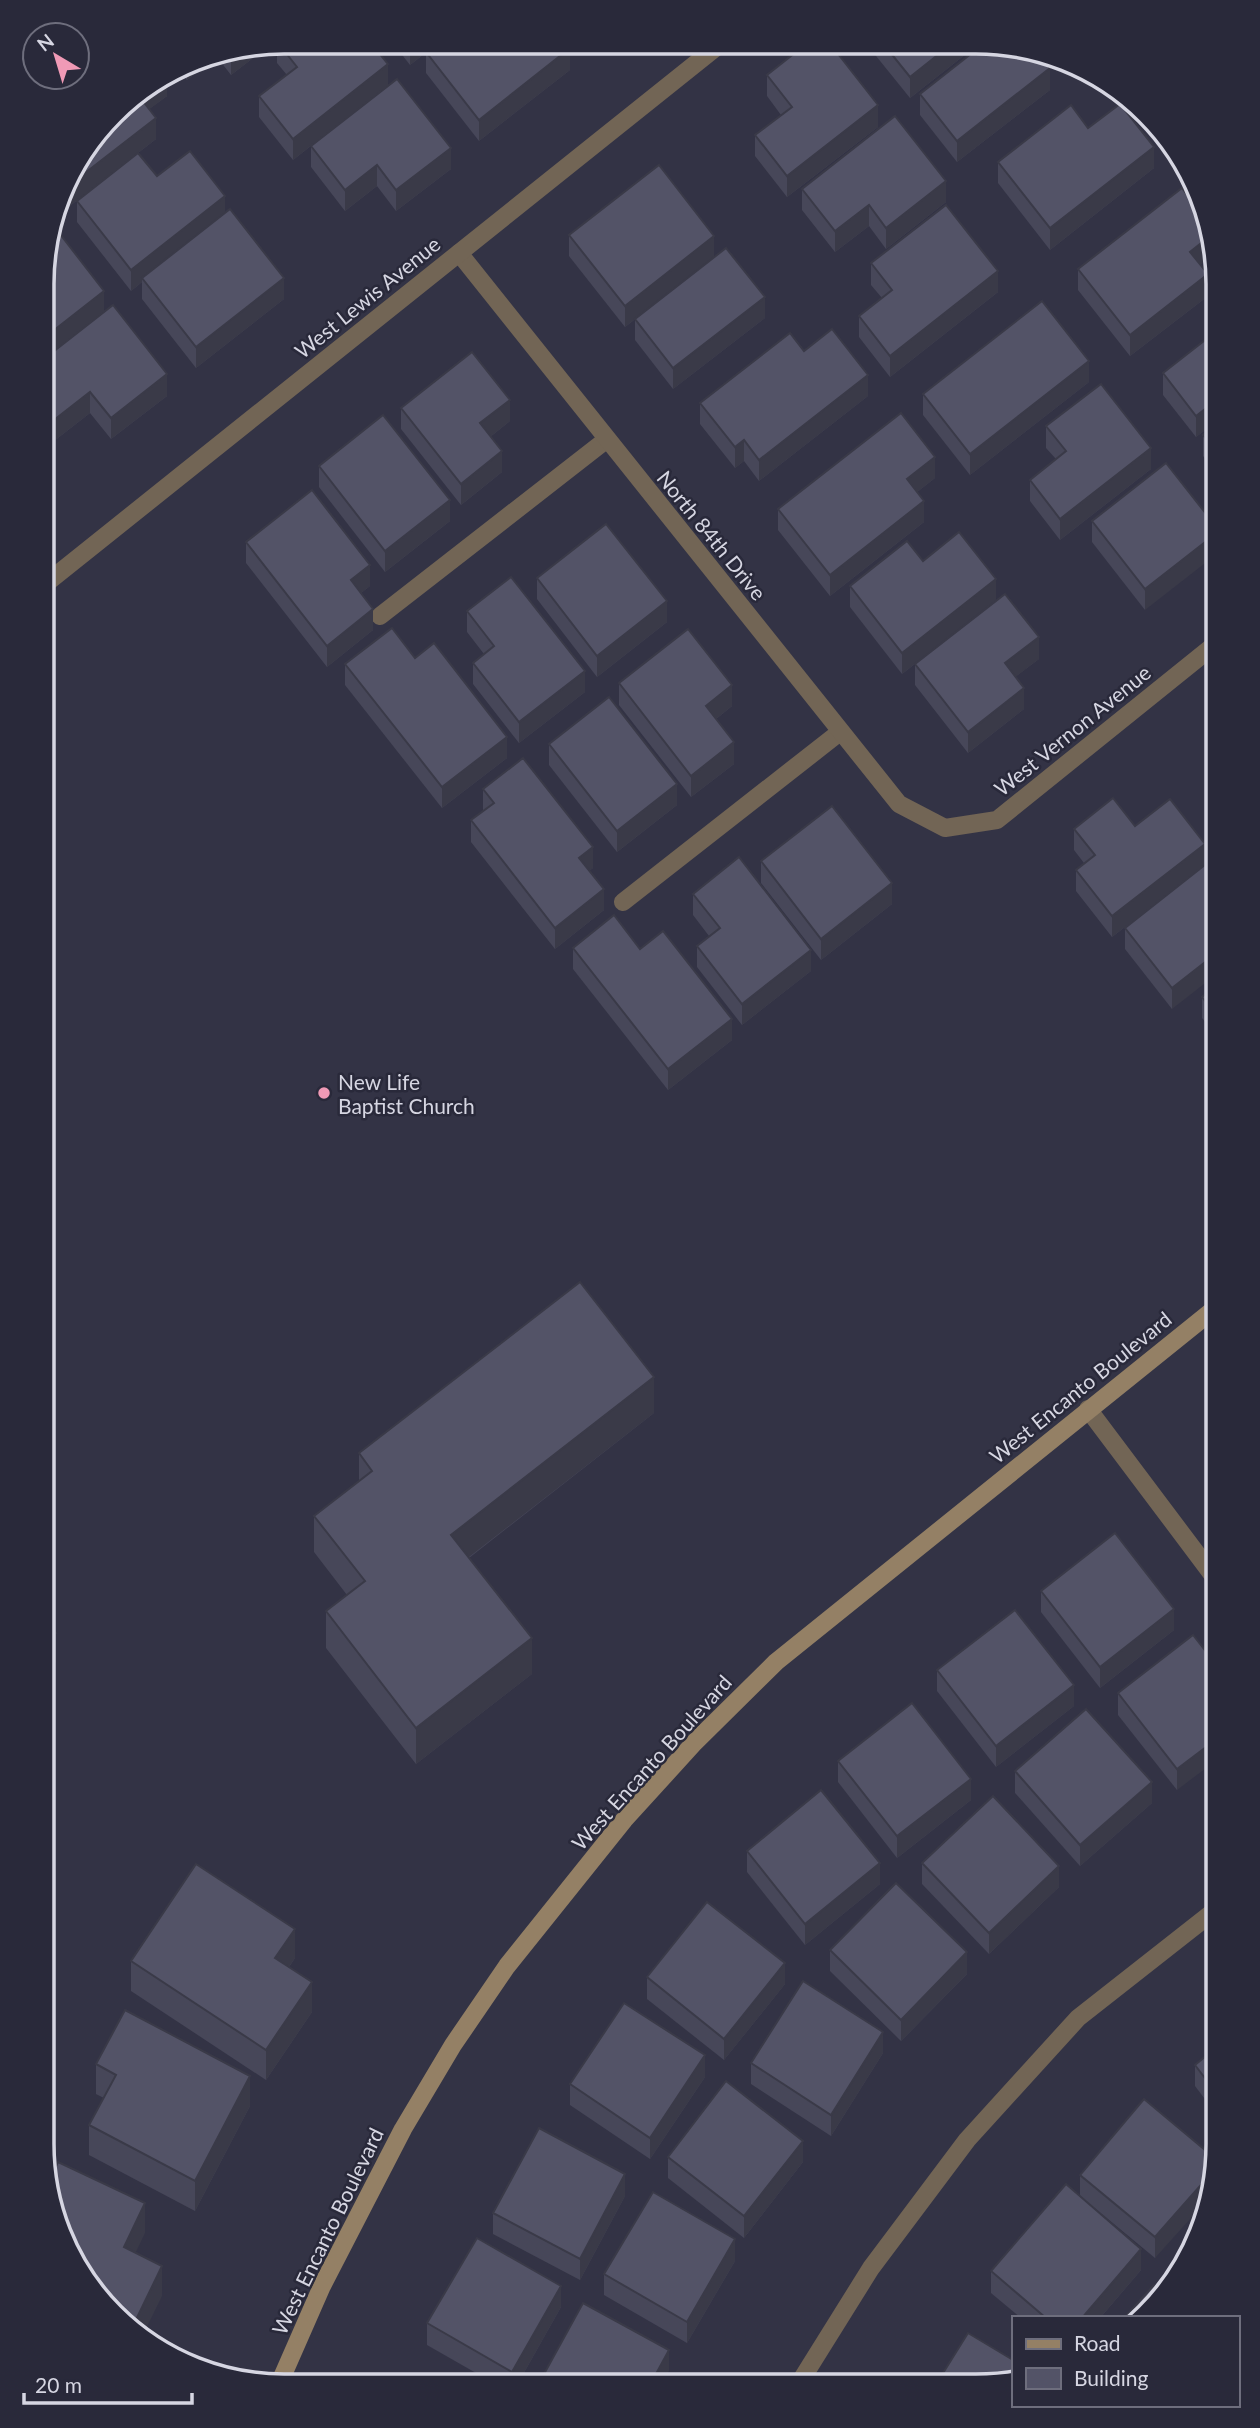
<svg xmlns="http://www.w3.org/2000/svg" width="1260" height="2428" font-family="Lato,sans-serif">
<rect width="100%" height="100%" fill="#333345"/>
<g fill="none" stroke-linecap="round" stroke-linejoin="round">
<g stroke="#726555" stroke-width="18">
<polyline points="380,616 606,440"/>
<polyline points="623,902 840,732"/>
<polyline points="1088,1409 1218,1582"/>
<polyline points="798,2385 871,2268 967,2140 1078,2018 1218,1908"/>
</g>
<g stroke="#726555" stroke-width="18">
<polyline points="459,253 899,804 945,828 997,820 1218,642"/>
<polyline points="44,585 719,45"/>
</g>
<polyline stroke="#948065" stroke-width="18" points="279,2384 322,2286 403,2129 453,2045 507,1966 624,1820 695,1742 776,1662 1218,1306"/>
</g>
<g fill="#474759">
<polygon points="285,42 388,85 293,160 259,117 259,96 287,75 277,63 277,43"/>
<polygon points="393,43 438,43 410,65"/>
<polygon points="270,45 231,75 217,57 187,80 179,69 192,60"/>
<polygon points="868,46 976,46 910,98"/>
<polygon points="426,52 570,70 479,141 426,73"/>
<polygon points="767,75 878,127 787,197 755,156 755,135 781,115 767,96"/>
<polygon points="167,76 167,96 149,109 156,139 62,212 58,208 67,177"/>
<polygon points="1050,90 957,162 920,115 920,94"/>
<polygon points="1088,128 1154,168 1050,250 998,183 998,162"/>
<polygon points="311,146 451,169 396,211 377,186 345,211 311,167"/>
<polygon points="157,176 225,213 284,299 196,368 142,299 142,282 131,291 77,222 77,201"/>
<polygon points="802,189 946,202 886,249 869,226 835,252 802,210"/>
<polygon points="1207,219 1213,255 1200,265 1208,296 1130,356 1078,290 1078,269"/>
<polygon points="569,235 714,257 625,327 569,256"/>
<polygon points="871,263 998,292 890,377 859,337 859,316 882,298 871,285"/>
<polygon points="765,318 673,389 635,340 635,319"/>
<polygon points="1218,330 1218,420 1196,437 1163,395 1163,373"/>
<polygon points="804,351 868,396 759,481 744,461 735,468 700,424 700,403"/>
<polygon points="44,359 167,396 111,439 90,413 54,441 44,429"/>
<polygon points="1089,382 970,475 923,415 923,394"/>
<polygon points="401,408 510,421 490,437 502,472 461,505 401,429"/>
<polygon points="1218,423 1218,475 1203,456 1203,435"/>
<polygon points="1046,426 1151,469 1060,540 1030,501 1030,480 1056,459 1046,448"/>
<polygon points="1166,463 1145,610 1092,542 1092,521"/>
<polygon points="319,466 450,521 385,572 319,487"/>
<polygon points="935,478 917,492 924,522 830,596 778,530 778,509"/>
<polygon points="246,542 370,586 361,593 373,630 327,667 246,563"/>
<polygon points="923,561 996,600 902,674 850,607 850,586"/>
<polygon points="537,578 667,622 597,677 537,599"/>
<polygon points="467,611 585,692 519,743 473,684 473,663 484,654 467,632"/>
<polygon points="415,658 507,758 442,808 345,685 345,664"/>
<polygon points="1039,659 1015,677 1024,709 968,753 915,685 915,664"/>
<polygon points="619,683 732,706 716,719 734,764 691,797 619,705"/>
<polygon points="549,744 677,805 617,852 549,765"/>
<polygon points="483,789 593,868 589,871 604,910 555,949 471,842 471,820 483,811"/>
<polygon points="1135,826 1205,865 1112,937 1076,891 1076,870 1084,863 1074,850 1074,829"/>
<polygon points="761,861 892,904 821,960 761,883"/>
<polygon points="1218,861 1172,1009 1125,949 1125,928"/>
<polygon points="693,894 811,971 742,1025 697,967 697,946 709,936 693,915"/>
<polygon points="573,948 640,949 732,1040 668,1090 573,969"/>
<polygon points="1218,984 1218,1038 1202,1018 1202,997"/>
<polygon points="654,1413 469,1558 532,1674 416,1764 326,1648 326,1611 347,1595 314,1552 314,1516 359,1482 359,1453"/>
<polygon points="1041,1591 1174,1630 1100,1688 1041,1612"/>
<polygon points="1218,1667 1177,1790 1118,1715 1118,1693"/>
<polygon points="937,1670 1074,1706 996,1767 937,1691"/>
<polygon points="838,1761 971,1800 897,1858 838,1782"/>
<polygon points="1015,1771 1152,1803 1080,1866 1015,1793"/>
<polygon points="747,1851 880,1884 805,1945 747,1872"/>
<polygon points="922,1863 1059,1887 989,1954 922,1884"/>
<polygon points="830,1950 967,1974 901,2041 830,1971"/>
<polygon points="295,1958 289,1967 312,2012 266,2080 131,1991 131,1961"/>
<polygon points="647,1977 785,1984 724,2060 647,1999"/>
<polygon points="1217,2047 1217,2115 1195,2086 1195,2065"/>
<polygon points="883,2053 831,2136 751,2084 751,2063"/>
<polygon points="96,2064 250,2106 195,2211 89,2155 89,2125 104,2098 96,2094"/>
<polygon points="705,2077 650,2159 570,2105 570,2084"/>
<polygon points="668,2157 803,2162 744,2238 668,2178"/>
<polygon points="1217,2160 1155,2258 1080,2196 1080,2175"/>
<polygon points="625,2196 580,2280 493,2234 493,2213"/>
<polygon points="1200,2236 1174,2281 1174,2260"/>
<polygon points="735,2261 687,2343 604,2295 604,2274"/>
<polygon points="1141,2270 1100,2318 1021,2318 991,2293 991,2271"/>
<polygon points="561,2307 517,2385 497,2385 427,2345 427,2323"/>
</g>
<g fill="#3a3a48">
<polygon points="411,43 438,43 410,65 410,44"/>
<polygon points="270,45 231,75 231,54 234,52"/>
<polygon points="949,46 976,46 910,98 910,77"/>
<polygon points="570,48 570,70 479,141 479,120"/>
<polygon points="217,55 217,57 187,80 187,63 192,60"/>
<polygon points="388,64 388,85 293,160 293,139"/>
<polygon points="1050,68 1050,90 957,162 957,141"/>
<polygon points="167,76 167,96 139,117 139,96"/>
<polygon points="878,105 878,127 787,197 787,176"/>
<polygon points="156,118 156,139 62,212 62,195 63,190"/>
<polygon points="1154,147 1154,168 1050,250 1050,228"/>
<polygon points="451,148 451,169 396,211 396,190"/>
<polygon points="377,165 377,186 345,211 345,190"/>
<polygon points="946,181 946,202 886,249 886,228"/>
<polygon points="225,196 225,217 142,278 142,282 131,291 131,270"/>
<polygon points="869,205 869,226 835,252 835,231"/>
<polygon points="714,236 714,257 625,327 625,306"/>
<polygon points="1210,236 1213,255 1190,273 1190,252"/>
<polygon points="998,271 998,292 890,377 890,356"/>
<polygon points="1208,274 1208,296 1130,356 1130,335"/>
<polygon points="284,278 284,299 196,368 196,347"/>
<polygon points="104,291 104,312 44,359 44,338"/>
<polygon points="765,297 765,318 673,389 673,368"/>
<polygon points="1089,361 1089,382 970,475 970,454"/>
<polygon points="167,374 167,396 111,439 111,418"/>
<polygon points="868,375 868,396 759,481 759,460"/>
<polygon points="90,392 90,413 54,441 54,420"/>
<polygon points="1218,399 1218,420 1196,437 1196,416"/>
<polygon points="510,400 510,421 480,445 480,423"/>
<polygon points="744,440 744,461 735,468 735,447"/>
<polygon points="1151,448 1151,469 1060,540 1060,519"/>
<polygon points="502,451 502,472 461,505 461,484"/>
<polygon points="935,457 935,478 907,500 907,479"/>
<polygon points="450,500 450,521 385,572 385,551"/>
<polygon points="924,501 924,522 830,596 830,575"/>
<polygon points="1218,532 1218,553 1145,610 1145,589"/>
<polygon points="370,565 370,586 351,601 351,580"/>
<polygon points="996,579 996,600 902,674 902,653"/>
<polygon points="667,601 667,622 597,677 597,656"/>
<polygon points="373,609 373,630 327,667 327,646"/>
<polygon points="1039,637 1039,659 1005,685 1005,663"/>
<polygon points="585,671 585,692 519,743 519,722"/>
<polygon points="732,685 732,706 706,727 706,706"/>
<polygon points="1024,688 1024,709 968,753 968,732"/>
<polygon points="507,737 507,758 442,808 442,787"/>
<polygon points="734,742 734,764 691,797 691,776"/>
<polygon points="677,784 677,805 617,852 617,831"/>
<polygon points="1205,844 1205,865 1112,937 1112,916"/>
<polygon points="593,847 593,868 579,879 579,858"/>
<polygon points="892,883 892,904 821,960 821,939"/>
<polygon points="604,889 604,910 555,949 555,928"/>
<polygon points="811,950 811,971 742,1025 742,1004"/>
<polygon points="1218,952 1218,973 1172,1009 1172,988"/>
<polygon points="732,1019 732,1040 668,1090 668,1069"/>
<polygon points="654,1377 654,1413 451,1571 451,1535"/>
<polygon points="1174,1609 1174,1630 1100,1688 1100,1667"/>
<polygon points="56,1633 56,1662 43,1672 43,1643"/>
<polygon points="532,1638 532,1674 416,1764 416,1728"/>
<polygon points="1074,1685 1074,1706 996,1767 996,1746"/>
<polygon points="1218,1738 1218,1759 1177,1790 1177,1769"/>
<polygon points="971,1779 971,1800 897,1858 897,1836"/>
<polygon points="1152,1782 1152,1803 1080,1866 1080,1845"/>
<polygon points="51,1861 51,1891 42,1905 42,1876"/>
<polygon points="880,1863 880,1884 805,1945 805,1924"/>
<polygon points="1059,1866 1059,1887 989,1954 989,1933"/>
<polygon points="295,1929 295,1958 275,1987 275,1958"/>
<polygon points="967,1952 967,1974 901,2041 901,2020"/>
<polygon points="785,1963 785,1984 724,2060 724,2039"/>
<polygon points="312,1982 312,2012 266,2080 266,2050"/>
<polygon points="883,2032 883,2053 831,2136 831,2115"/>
<polygon points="705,2055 705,2077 650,2159 650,2138"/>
<polygon points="250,2076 250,2106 195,2211 195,2181"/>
<polygon points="803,2141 803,2162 744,2238 744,2216"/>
<polygon points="1215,2169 1209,2198 1155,2258 1155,2237"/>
<polygon points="625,2174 625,2196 580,2280 580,2259"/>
<polygon points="145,2203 145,2233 124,2277 124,2247"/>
<polygon points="735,2239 735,2261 687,2343 687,2322"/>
<polygon points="1141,2249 1141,2270 1100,2318 1082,2318"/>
<polygon points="162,2266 162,2296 142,2337 131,2330"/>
<polygon points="561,2286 561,2307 517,2385 512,2385 512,2372"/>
<polygon points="669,2350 669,2371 661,2385 650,2385"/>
</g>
<g fill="#535367" stroke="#3a3a48" stroke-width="2">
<polygon points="285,42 371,43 388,64 293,139 259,96 297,67 278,43"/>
<polygon points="438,43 567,44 570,48 479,120 426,52"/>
<polygon points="805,45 831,45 878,105 787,176 755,135 792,107 767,75"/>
<polygon points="885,46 949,46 910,77"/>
<polygon points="981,46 1022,47 1039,55 1050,68 957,141 920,94"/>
<polygon points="397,79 451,148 396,190 377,165 345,190 311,146"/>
<polygon points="159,81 139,96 156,118 63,190 67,177 124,102"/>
<polygon points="1120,104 1154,147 1050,228 998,162 1071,105 1088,128"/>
<polygon points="895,116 946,181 886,228 869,205 835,231 802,189"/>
<polygon points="190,151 225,196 131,270 77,201 138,153 157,176"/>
<polygon points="659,165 714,236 625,306 569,235"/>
<polygon points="1182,188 1207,219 1210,236 1190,252 1208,274 1130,335 1078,269"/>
<polygon points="946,205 998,271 890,356 859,316 892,290 871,263"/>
<polygon points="230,209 284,278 196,347 142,278"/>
<polygon points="53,225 104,291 44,338 44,253"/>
<polygon points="726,248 765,297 673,368 635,319"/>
<polygon points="1042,301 1089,361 970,454 923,394"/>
<polygon points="113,305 167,374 111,418 90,392 54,420 44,408 44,359"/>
<polygon points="832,329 868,375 759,460 744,440 735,447 700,403 790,333 804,351"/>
<polygon points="1218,330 1218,399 1196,416 1163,373"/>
<polygon points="472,352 510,400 480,423 502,451 461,484 401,408"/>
<polygon points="1101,384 1151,448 1060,519 1030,480 1066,451 1046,426"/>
<polygon points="901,413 935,457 907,479 924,501 830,575 778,509"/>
<polygon points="383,415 450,500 385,551 319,466"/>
<polygon points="1218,423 1218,454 1203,435"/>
<polygon points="1166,463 1218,529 1218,532 1145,589 1092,521"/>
<polygon points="312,490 370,565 351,580 373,609 327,646 246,542"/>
<polygon points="606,524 667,601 597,656 537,578"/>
<polygon points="959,532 996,579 902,653 850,586 907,541 923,561"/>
<polygon points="511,577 585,671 519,722 473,663 494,646 467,611"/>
<polygon points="1005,594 1039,637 1005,663 1024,688 968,732 915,664"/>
<polygon points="392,628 415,658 434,643 507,737 442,787 345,664"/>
<polygon points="688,629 732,685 706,706 734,742 691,776 619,683"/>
<polygon points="609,697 677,784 617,831 549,744"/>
<polygon points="523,758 593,847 579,858 604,889 555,928 471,820 494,803 483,789"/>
<polygon points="1113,798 1135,826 1170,799 1205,844 1112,916 1076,870 1095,855 1074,829"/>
<polygon points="832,806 892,883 821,939 761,861"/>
<polygon points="739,857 811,950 742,1004 697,946 720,928 693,894"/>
<polygon points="1215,857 1218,861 1218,952 1172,988 1125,928"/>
<polygon points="614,915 640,949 663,931 732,1019 668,1069 573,948"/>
<polygon points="1218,984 1218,1017 1202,997"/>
<polygon points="580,1282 654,1377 451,1535 532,1638 416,1728 326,1611 365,1581 314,1516 372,1471 359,1453"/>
<polygon points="1115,1533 1174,1609 1100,1667 1041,1591"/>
<polygon points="1015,1610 1074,1685 996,1746 937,1670"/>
<polygon points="43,1616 56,1633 43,1643"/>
<polygon points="1193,1635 1218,1667 1218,1738 1177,1769 1118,1693"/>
<polygon points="912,1703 971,1779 897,1836 838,1761"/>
<polygon points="1086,1709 1152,1782 1080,1845 1015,1771"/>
<polygon points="821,1790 880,1863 805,1924 747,1851"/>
<polygon points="993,1796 1059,1866 989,1933 922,1863"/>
<polygon points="42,1856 51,1861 42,1876"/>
<polygon points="196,1864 295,1929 275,1958 312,1982 266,2050 131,1961"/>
<polygon points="896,1883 967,1952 901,2020 830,1950"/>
<polygon points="707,1902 785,1963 724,2039 647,1977"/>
<polygon points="803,1981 883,2032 831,2115 751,2063"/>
<polygon points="624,2003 705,2055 650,2138 570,2084"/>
<polygon points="125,2010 250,2076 195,2181 89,2125 116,2075 96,2064"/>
<polygon points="1217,2047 1217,2094 1195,2065"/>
<polygon points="726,2081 803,2141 744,2216 668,2157"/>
<polygon points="1144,2099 1217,2160 1215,2169 1155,2237 1080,2175"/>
<polygon points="539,2128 625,2174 580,2259 493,2213"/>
<polygon points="58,2162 145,2203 124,2247 162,2266 131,2330 125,2326 55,2221 48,2183"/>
<polygon points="1066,2184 1141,2249 1082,2318 1046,2318 991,2271"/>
<polygon points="653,2192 735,2239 687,2322 604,2274"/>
<polygon points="1200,2233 1200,2236 1181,2268 1174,2260"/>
<polygon points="477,2238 561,2286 512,2372 427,2323"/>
<polygon points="1154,2285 1165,2294 1140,2318 1124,2318"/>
<polygon points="583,2303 669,2350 650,2385 538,2385"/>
<polygon points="968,2333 1013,2360 1013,2380 975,2386 935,2386"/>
<polygon points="405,2376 429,2384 402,2384"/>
<polygon points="916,2377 931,2386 912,2386"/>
</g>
<circle fill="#f09ab6" stroke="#29293a" stroke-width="2.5" cx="324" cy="1093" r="7"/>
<g text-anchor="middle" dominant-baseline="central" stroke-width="5" stroke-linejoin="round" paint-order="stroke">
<g font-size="21" fill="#d6d6e2" stroke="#29293a">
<text transform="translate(367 297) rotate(-39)">West Lewis Avenue</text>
<text transform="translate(712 535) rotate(51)">North 84th Drive</text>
<text transform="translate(1072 730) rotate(-39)">West Vernon Avenue</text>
<text transform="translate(1080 1387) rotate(-39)">West Encanto Boulevard</text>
<text transform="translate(651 1762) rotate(-48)">West Encanto Boulevard</text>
<text transform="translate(327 2231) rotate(-64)">West Encanto Boulevard</text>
</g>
<g font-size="21" fill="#d6d6e2" stroke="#29293a" text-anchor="start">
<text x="338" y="1081">New Life<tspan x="338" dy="24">Baptist Church</tspan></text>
</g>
</g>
<path d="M0 0H1260V2428H0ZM284 54H976A230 230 0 0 1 1206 284V2144A230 230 0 0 1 976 2374H284A230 230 0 0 1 54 2144V284A230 230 0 0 1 284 54Z" fill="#29293a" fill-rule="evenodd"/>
<path fill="none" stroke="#d6d6e2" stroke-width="3.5" d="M284 54H976A230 230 0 0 1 1206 284V2144A230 230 0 0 1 976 2374H284A230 230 0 0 1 54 2144V284A230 230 0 0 1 284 54Z"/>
<rect x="1012" y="2316" width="228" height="91" fill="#29293a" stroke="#6e6e7d" stroke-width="2"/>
<rect x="1026" y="2339" width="35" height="10" fill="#948065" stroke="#6e6e7d" stroke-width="2"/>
<text x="1074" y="2351" font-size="21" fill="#d6d6e2">Road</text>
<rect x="1026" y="2368" width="35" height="21" fill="#535367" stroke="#6e6e7d" stroke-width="2"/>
<text x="1074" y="2386" font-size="21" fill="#d6d6e2">Building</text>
<g transform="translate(56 56) rotate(322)"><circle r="33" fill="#29293a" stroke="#6e6e7d" stroke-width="2"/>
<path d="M0-5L12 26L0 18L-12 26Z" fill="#f09ab6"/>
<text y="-10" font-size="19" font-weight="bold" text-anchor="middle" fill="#d6d6e2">N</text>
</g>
<path d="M24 2393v10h168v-10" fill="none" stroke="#d6d6e2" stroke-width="3.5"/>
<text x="35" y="2393" font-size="21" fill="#d6d6e2" stroke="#29293a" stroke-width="5" paint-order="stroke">20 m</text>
</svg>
